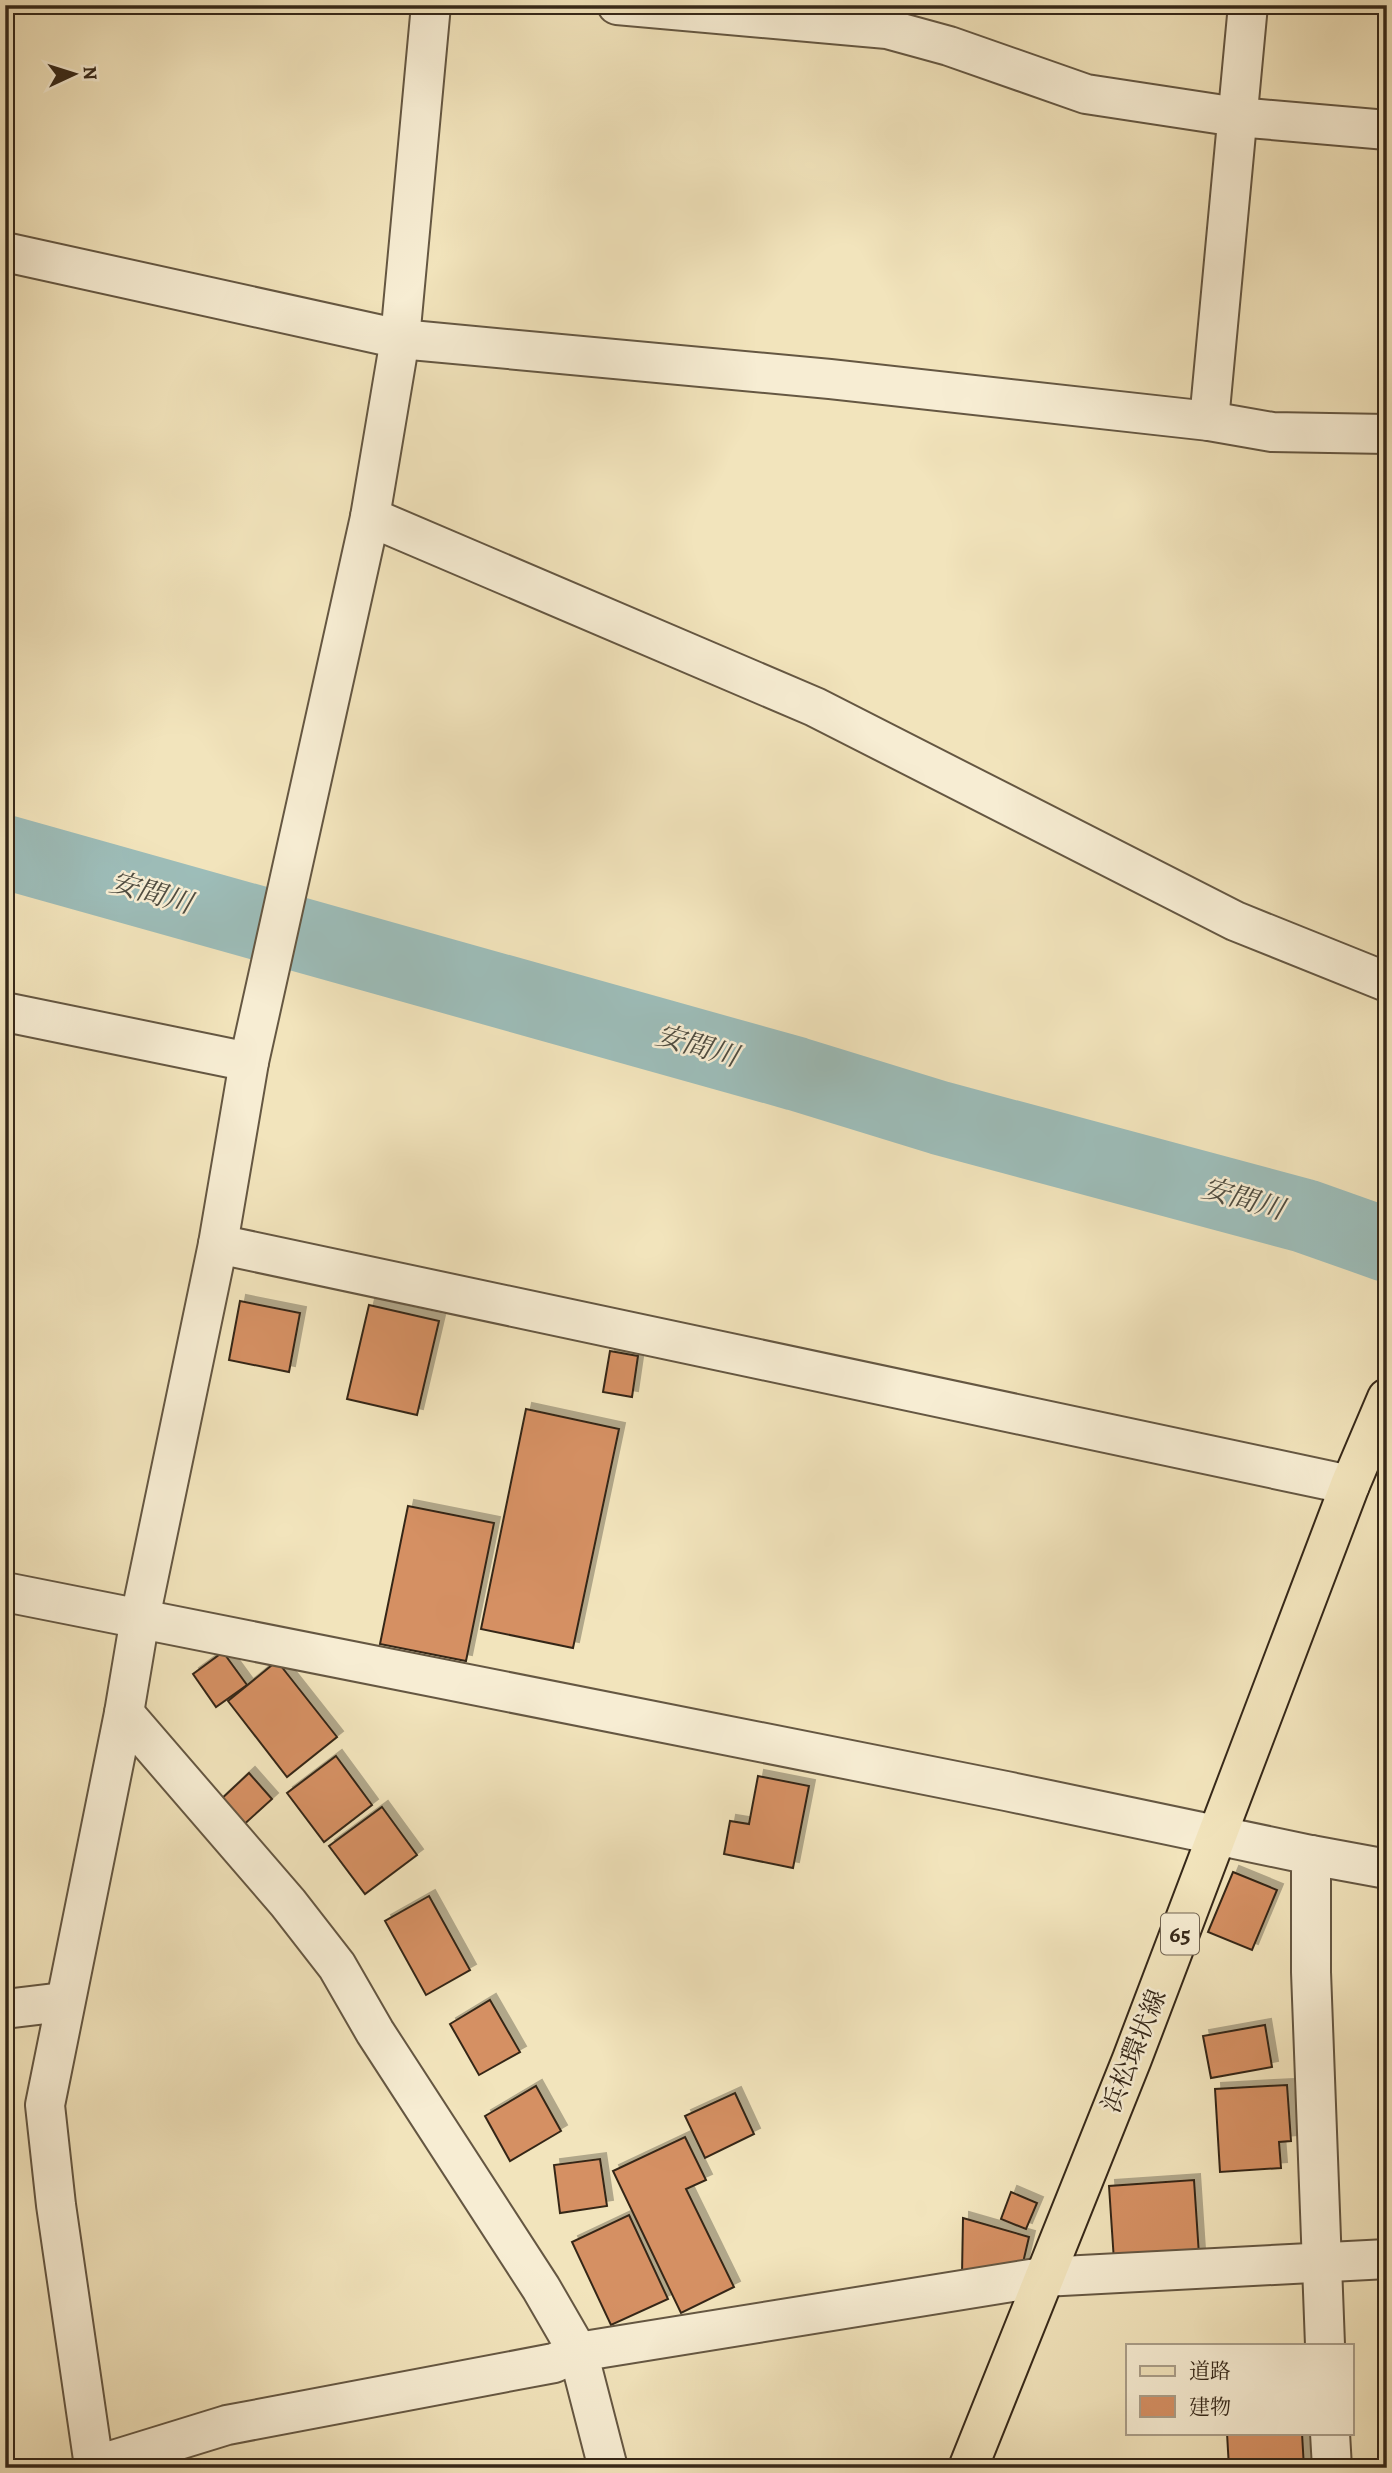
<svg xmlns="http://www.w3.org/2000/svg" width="1392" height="2473" font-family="Alegreya,'Noto Serif JP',serif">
<defs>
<filter id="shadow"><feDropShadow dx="6" dy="-6" stdDeviation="0" flood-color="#0004"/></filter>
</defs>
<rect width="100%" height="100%" fill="#f2e4bc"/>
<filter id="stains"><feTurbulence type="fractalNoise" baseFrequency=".00286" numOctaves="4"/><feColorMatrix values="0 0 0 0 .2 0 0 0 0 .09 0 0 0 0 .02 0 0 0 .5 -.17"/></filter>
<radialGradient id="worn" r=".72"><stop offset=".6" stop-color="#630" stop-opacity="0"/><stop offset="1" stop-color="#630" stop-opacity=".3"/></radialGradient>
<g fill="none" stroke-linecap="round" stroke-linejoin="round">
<polyline stroke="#9dbdb9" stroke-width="74" points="5,852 797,1074 940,1118 1305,1216 1387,1245"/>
</g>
<g fill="#d59064" stroke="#362819" stroke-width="2" filter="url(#shadow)">
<polygon points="240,1301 300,1313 289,1372 229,1360"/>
<polygon points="369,1305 439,1321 417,1415 347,1399"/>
<polygon points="610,1351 638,1356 632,1397 603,1392"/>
<polygon points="526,1409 619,1429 573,1648 481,1629"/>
<polygon points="408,1506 494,1523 466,1661 380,1644"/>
<polygon points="223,1652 247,1685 216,1707 193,1674"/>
<polygon points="277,1661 337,1737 287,1777 228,1701"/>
<polygon points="336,1756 372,1805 324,1842 287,1793"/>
<polygon points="249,1773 272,1799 240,1828 217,1803"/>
<polygon points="758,1776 809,1786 793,1868 724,1854 730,1821 749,1824"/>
<polygon points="382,1807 417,1855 365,1894 329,1846"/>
<polygon points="1233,1872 1277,1890 1252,1950 1208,1932"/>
<polygon points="429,1896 470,1970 426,1995 385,1921"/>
<polygon points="490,2000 520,2052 479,2075 450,2024"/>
<polygon points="1265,2025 1272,2067 1211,2078 1203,2036"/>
<polygon points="1287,2085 1291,2141 1279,2142 1281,2168 1220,2172 1215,2089"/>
<polygon points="536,2086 561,2131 510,2161 485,2116"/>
<polygon points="735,2093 754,2134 705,2158 685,2116"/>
<polygon points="685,2137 706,2180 686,2189 734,2287 681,2313 613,2171"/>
<polygon points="600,2159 607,2206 560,2213 554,2165"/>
<polygon points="1194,2180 1199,2255 1114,2261 1109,2186"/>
<polygon points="1011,2192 1037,2203 1026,2229 1001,2219"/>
<polygon points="629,2215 668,2299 611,2325 572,2242"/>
<polygon points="963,2218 1029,2237 1022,2267 962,2275"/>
<polygon points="1387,2414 1387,2468 1385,2468 1380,2415"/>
<polygon points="1227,2433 1302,2433 1304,2468 1229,2468"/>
</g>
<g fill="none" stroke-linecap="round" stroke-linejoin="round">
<defs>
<g id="minor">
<polyline points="431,5 400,339 370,517 249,1062 218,1244 140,1618 124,1713 45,2105 56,2205 94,2466 227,2425 554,2363 578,2352 1043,2277 1387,2259"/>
<polyline points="617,5 887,29 949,46 1086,94 1237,117 1387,130"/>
<polyline points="5,252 400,339 830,379 1209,421 1272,432 1387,434"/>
<polyline points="1209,421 1248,5"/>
<polyline points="370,517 815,707 1235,921 1387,982"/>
<polyline points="5,1012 249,1062"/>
<polyline points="218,1244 1350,1485"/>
<polyline points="5,1592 1006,1791 1311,1855 1311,1972 1325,2345"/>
<polyline points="124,1713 288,1903 337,1966 375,2032 541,2288 578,2352 608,2468"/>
<polyline points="1311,1855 1387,1869"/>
<polyline points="5,2009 63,2002"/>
<polyline points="1330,2433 1332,2468"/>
</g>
<polyline id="major" points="968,2468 1132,2059 1350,1485 1387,1398"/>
</defs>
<use href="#minor" stroke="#655742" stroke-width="42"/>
<use href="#major" stroke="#362819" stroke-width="42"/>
<use href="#minor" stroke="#f7edd3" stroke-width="38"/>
<use href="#major" stroke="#f2e4bc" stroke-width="38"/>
</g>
<g text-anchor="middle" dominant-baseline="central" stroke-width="5" stroke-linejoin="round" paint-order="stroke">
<rect fill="#f7edd3" stroke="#706351" stroke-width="2" x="1161" y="1913.5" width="38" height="41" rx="5"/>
<g font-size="24" font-weight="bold" fill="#362819">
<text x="1180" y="1934">65</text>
</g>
<g font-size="26" fill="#362819" stroke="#f7edd3">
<text transform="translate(1134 2051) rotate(-68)">浜松環状線</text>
</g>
<g font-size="28" font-style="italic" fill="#504d41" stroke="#f7edd3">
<text transform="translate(151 893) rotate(16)">安間川</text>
<text transform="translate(697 1046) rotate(16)">安間川</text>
<text transform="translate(1243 1199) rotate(16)">安間川</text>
</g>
</g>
<rect width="1392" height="2473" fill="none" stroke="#f2e4bc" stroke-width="28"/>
<rect x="7" y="7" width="1378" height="2459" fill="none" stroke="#362819" stroke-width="3.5"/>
<rect x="14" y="14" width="1364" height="2445" fill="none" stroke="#362819" stroke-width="2"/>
<rect x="1126" y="2344" width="228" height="91" fill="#f7edd3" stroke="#aa9e89" stroke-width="2"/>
<rect x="1140" y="2366" width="35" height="10" fill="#f2e4bc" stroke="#aa9e89" stroke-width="2"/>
<text x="1189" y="2378" font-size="21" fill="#362819">道路</text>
<rect x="1140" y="2396" width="35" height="21" fill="#d59064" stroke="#aa9e89" stroke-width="2"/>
<text x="1189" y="2414" font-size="21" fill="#362819">建物</text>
<g transform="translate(74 74) rotate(86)" stroke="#f7edd3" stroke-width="5" paint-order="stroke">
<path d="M0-5L12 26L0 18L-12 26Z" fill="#362819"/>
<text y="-10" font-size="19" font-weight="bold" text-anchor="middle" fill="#362819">N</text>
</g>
<rect width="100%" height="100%" filter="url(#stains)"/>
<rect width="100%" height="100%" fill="url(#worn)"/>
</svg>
